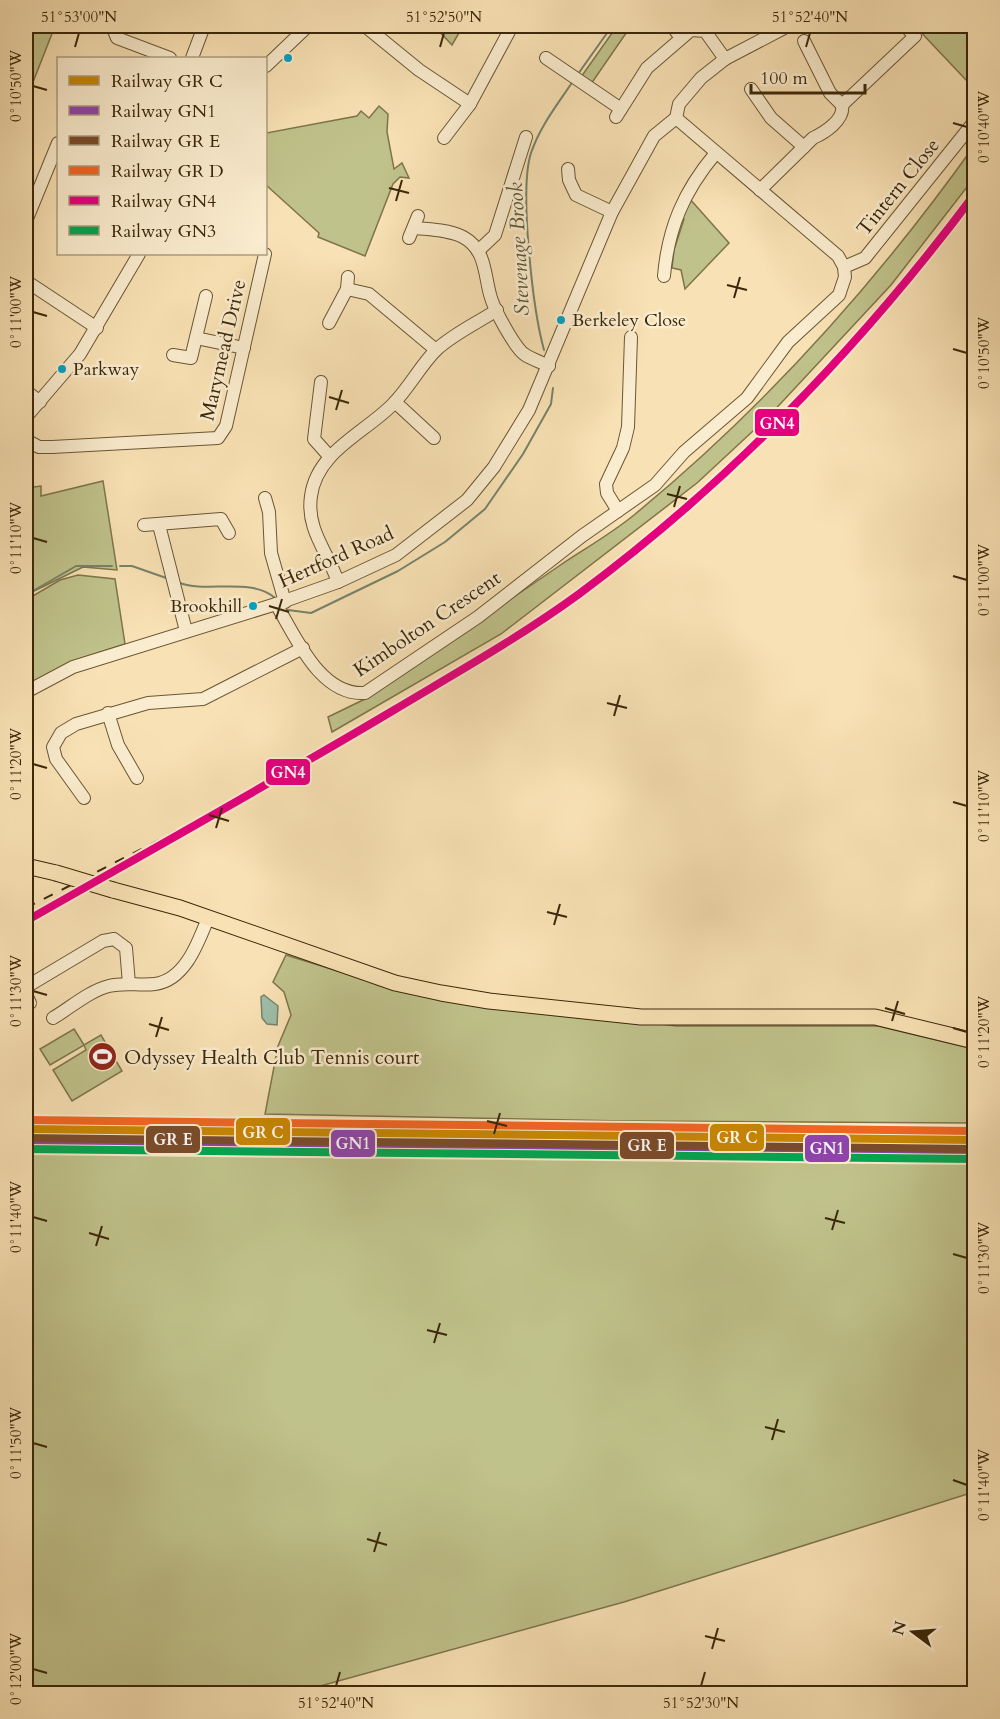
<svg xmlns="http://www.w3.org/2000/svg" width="1000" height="1719" font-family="Cardo,serif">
<rect width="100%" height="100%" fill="#f8e1b4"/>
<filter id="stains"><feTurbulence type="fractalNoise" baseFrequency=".00333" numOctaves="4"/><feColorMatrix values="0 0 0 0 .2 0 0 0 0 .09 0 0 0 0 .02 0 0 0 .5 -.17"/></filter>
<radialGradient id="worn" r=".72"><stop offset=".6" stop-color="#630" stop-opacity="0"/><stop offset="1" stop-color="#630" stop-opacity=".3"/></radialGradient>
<g fill="#c0c28b" stroke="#7e744a" stroke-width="1.5">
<polygon points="26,26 55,26 26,100"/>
<polygon points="434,26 463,26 452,45"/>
<polygon points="617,26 631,26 591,84 581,77"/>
<polygon points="915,26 972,26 974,78 966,80"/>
<polygon points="379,106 388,114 387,132 394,169 402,163 409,178 400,177 393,184 365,256 318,237 319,233 266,185 266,133 357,116 361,111 369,118"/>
<path d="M 974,146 L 974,178 L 891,285 L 769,416 L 697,483 L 501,634 L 332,732 L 328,717 L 365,699 C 429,654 494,611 559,566 C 584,549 611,534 634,515 C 763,409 877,282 974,146 Z"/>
<polygon points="689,198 729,243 685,289 681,270 672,268 674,250 684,219 679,215"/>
<polygon points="103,481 117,570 83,567 26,595 26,488 41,486 41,496"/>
<polygon points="78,575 115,579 125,644 76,660 26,687 26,600 60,580"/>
<polygon points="286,955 392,988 676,1026 878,1026 974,1049 974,1123 625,1121 265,1114 278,1046 291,1015 284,992 273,982"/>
<polygon points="74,1029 84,1045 101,1035 122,1071 72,1101 53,1070 86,1050 84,1045 50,1065 40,1049"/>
<polygon points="205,1146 974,1160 974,1492 624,1602 295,1693 26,1693 26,1148"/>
</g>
<polygon fill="#9ebeaa" stroke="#76826a" stroke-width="1.5" points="264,995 278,1006 277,1025 267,1024 262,1018 261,997"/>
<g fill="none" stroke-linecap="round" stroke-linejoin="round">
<g stroke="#76826a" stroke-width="2">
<polyline points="578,74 612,26"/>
<path d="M 544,350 C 533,310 519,190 531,153 C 540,126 558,104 573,81"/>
<polyline points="120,566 132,566 169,579"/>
<path d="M 180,583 C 206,593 252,577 275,598"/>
<polyline points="26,595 76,566 112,566"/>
<polyline points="288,610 311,613 398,571 445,542 485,509 523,454 551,404 553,388"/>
</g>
<defs>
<g id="minor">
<polyline points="112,26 117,38 170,58"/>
<polyline points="365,26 419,70 470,104 512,26"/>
<polyline points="672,26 681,38"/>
<polyline points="804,41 830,93 842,105"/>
<polyline points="192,58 204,26"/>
<polyline points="546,58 621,109"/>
<polyline points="266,66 308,26"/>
<polyline points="751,89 771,118 804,147"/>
<polyline points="616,117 647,68 691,30 705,31 725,59"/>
<polyline points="444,138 470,104"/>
<polyline points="568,169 569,180 576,195 612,212"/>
<path d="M 760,190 L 813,138 C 824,133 845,120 842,105 L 915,36 L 905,26"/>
<polyline points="26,221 58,143"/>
<path d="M 414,228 C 429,229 450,230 463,237 C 487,250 484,276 491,298 C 495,311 514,346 524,354 C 531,359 541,362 549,366"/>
<polyline points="409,238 418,216"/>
<polyline points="478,251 495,235 526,137"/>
<polyline points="844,267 865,258 974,122"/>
<path d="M 664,276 C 668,228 684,191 715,154"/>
<polyline points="26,281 97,328"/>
<polyline points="347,289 369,294 436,350"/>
<polyline points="329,323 347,289 348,277"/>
<polyline points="196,338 244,348"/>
<polyline points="173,355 191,358 206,296"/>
<polyline points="321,382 314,439 330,457"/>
<polyline points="26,391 40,402"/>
<polyline points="395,402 434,438"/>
<polyline points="26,417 80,354 139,254"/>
<polyline points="26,440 39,447 52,447 218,438 226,426 265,254"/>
<polyline points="265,498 269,512 271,553 285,602"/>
<polyline points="618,511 607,493 606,484 623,448 628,427 631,337"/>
<polyline points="144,525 221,519 229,533"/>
<polyline points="159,525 186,631"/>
<path d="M 338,582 C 328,552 306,530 311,496 C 317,451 365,433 393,404 C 409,388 420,366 436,350 C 453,334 477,323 497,310"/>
<path d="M 276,604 C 296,637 320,696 365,693 L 478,617 L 582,536 L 655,485 L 684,452 L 747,398 L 788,342 L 839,295 L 845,277 L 844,267 L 838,256 L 676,118"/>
<polyline points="26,692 73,667 276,604 338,582 396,555 467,500 494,467 529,410 612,212 654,136 676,118 679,104 701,78 725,59 788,26"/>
<polyline points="108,713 118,745 137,778"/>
<polyline points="84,798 56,759 53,747 61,733 76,724 148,703 203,699 303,648"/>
<polyline points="26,987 103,941 114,939 126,948 129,984"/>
<polyline points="26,995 30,1003"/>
<path d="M 53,1018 C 70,1008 89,991 109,986 C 124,982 140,986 155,984 C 185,980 198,943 208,918"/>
</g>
<g id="major">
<polyline points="26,866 56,873"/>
<polyline points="113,890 180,908 395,983 441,993 489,1001 641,1017 875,1017 974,1041"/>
</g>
</defs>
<use href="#minor" stroke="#6a5634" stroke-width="14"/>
<use href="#major" stroke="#3b2709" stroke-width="17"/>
<use href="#minor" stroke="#faecce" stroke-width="12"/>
<use href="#major" stroke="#f8e1b4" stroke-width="15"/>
<polyline stroke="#3b2709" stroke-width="2" stroke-dasharray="10 10" stroke-linecap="butt" points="26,908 159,840 307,757"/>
<defs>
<polyline id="major-bridge" points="56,873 113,890"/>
</defs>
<use href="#major-bridge" stroke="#3b2709" stroke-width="17" stroke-linecap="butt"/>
<use href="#major-bridge" stroke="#f8e1b4" stroke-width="15"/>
<defs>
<polyline id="rail-1" points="26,1129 974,1140"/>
<polyline id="rail-2" points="26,1140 974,1150"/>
<polyline id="rail-3" points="26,1138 974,1149"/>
<polyline id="rail-4" points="26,1120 974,1131"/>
<path id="rail-5" d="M 26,921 C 149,851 273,782 394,710 C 456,673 520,637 579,594 C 731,481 861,346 974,195"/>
<polyline id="rail-6" points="26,1149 974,1159"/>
</defs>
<use href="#rail-1" stroke="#faecce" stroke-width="12"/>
<use href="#rail-2" stroke="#faecce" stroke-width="12"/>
<use href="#rail-3" stroke="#faecce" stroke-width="12"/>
<use href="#rail-4" stroke="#faecce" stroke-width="12"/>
<use href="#rail-5" stroke="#faecce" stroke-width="12"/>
<use href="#rail-6" stroke="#faecce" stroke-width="12"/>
<use href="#rail-1" stroke="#c88602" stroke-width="8"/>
<use href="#rail-2" stroke="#8e44ad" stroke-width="8"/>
<use href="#rail-3" stroke="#7a4b2a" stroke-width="8"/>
<use href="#rail-4" stroke="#f26522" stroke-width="8"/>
<use href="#rail-5" stroke="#e5007d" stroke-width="8"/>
<use href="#rail-6" stroke="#00a651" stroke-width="8"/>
</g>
<path fill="none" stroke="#3b2709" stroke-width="2" d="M 75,47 L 79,33M 440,47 L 444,33M 806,47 L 810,33M 33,86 L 47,90M 953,123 L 967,127M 389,188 L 409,193M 396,201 L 402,180M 727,285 L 747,290M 734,298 L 740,277M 33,312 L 47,316M 953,349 L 967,353M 329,397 L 349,403M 336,410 L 342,390M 667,494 L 687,499M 674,507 L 680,486M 33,538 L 47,542M 953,576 L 967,580M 269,606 L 289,612M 276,619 L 282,599M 607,703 L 627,708M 614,716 L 620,695M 33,764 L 47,768M 953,802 L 967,806M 209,815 L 229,821M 216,828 L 222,808M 547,912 L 567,917M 554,925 L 560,904M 33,991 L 47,995M 885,1008 L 905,1014M 892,1021 L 898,1001M 149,1024 L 169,1030M 953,1028 L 967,1032M 156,1037 L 162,1017M 487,1121 L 507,1126M 494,1134 L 500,1113M 33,1217 L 47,1221M 825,1218 L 845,1223M 832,1230 L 838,1210M 89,1233 L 109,1239M 96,1246 L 102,1226M 953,1254 L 967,1258M 427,1330 L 447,1335M 434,1343 L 440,1323M 765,1427 L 785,1432M 772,1440 L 778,1419M 33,1443 L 47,1447M 953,1480 L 967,1485M 367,1539 L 387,1545M 374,1552 L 380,1532M 705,1636 L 725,1641M 712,1649 L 718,1628M 33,1669 L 47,1673M 336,1686 L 340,1672M 701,1686 L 705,1672"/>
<defs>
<symbol id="stadium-disc" viewBox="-11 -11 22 22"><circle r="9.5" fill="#8f2418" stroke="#faecce"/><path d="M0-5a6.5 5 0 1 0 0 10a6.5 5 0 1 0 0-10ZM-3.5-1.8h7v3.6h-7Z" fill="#fff"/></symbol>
</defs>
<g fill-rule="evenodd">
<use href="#stadium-disc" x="86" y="1040" width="33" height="33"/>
</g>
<g fill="#03a2c4" stroke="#faecce" stroke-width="2">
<circle cx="288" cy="58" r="5"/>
<circle cx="561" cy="320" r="5"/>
<circle cx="62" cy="369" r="5"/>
<circle cx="253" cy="606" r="5"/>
</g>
<g text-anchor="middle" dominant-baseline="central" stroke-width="5" stroke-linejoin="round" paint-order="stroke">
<g font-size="18" fill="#3b2709" stroke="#faecce" text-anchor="start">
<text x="572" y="320">Berkeley Close</text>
<text x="73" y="369">Parkway</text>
<text x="242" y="606" text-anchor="end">Brookhill</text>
</g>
<g font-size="20" fill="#3b2709" stroke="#faecce">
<text transform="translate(898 187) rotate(-51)">Tintern Close</text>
<text transform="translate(223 350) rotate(-77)">Marymead Drive</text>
<text transform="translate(336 557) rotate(-24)">Hertford Road</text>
<text transform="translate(427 624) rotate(-34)">Kimbolton Crescent</text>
</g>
<g font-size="20" fill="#3b2709" stroke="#faecce" text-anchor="start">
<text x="124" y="1057">Odyssey Health Club Tennis court</text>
</g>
<g font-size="21" font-style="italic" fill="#595439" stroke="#faecce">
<text transform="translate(519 249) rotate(-93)">Stevenage Brook</text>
</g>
</g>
<g stroke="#faecce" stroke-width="2">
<rect x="754" y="408" width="46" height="29" rx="6" fill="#e5007d"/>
<rect x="265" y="758" width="46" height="28" rx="6" fill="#e5007d"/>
<rect x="235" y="1117" width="56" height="29" rx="6" fill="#c88602"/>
<rect x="709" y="1123" width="56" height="29" rx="6" fill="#c88602"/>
<rect x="145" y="1125" width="56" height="29" rx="6" fill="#7a4b2a"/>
<rect x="330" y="1129" width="46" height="29" rx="6" fill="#8e44ad"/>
<rect x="619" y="1131" width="56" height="29" rx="6" fill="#7a4b2a"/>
<rect x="804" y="1134" width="46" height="29" rx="6" fill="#8e44ad"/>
</g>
<g font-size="16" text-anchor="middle" font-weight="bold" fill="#fff">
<text x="777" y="429">GN4</text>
<text x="288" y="778">GN4</text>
<text x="263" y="1138">GR C</text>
<text x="737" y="1143">GR C</text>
<text x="173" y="1145">GR E</text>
<text x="353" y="1149">GN1</text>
<text x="647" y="1151">GR E</text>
<text x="827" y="1154">GN1</text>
</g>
<rect width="1000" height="1719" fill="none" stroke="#f8e1b4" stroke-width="66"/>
<rect x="57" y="57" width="210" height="198" fill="#faecce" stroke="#ae9d7f" stroke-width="1.5"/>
<rect x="69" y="76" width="30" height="9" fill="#c88602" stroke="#ae9d7f" stroke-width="1.5"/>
<text x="111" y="87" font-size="18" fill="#3b2709">Railway GR C</text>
<rect x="69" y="106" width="30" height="9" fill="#8e44ad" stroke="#ae9d7f" stroke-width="1.5"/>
<text x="111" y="117" font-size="18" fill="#3b2709">Railway GN1</text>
<rect x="69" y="136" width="30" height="9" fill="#7a4b2a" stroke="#ae9d7f" stroke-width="1.5"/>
<text x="111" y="147" font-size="18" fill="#3b2709">Railway GR E</text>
<rect x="69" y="166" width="30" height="9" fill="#f26522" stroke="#ae9d7f" stroke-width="1.5"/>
<text x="111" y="177" font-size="18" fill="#3b2709">Railway GR D</text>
<rect x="69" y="196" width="30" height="9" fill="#e5007d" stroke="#ae9d7f" stroke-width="1.5"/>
<text x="111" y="207" font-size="18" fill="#3b2709">Railway GN4</text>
<rect x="69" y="226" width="30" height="9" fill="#00a651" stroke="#ae9d7f" stroke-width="1.5"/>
<text x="111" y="237" font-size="18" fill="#3b2709">Railway GN3</text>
<g transform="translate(913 1632) rotate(286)" stroke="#faecce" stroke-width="4.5" paint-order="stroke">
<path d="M0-4.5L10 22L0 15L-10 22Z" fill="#3b2709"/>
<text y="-9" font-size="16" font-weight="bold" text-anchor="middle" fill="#3b2709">N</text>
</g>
<path d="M751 84v9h114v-9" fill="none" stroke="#3b2709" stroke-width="3"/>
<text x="760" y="84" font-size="18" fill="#3b2709" stroke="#faecce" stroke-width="4.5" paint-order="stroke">100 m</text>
<rect x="33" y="33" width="934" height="1653" fill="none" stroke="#3b2709" stroke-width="2"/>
<g font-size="15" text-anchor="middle" fill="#3b2709">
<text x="79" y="22">51°53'00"N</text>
<text x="444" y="22">51°52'50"N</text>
<text x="810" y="22">51°52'40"N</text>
<text transform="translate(16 86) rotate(-90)" y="5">0°10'50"W</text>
<text transform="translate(984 127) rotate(-90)" y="5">0°10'40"W</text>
<text transform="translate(16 312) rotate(-90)" y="5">0°11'00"W</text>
<text transform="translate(984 353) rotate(-90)" y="5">0°10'50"W</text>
<text transform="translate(16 538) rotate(-90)" y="5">0°11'10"W</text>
<text transform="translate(984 580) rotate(-90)" y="5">0°11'00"W</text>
<text transform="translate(16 764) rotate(-90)" y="5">0°11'20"W</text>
<text transform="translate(984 806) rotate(-90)" y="5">0°11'10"W</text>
<text transform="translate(16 991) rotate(-90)" y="5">0°11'30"W</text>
<text transform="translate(984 1032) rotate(-90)" y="5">0°11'20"W</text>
<text transform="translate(16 1217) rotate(-90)" y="5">0°11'40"W</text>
<text transform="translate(984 1258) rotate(-90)" y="5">0°11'30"W</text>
<text transform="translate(16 1443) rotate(-90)" y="5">0°11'50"W</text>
<text transform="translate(984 1485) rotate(-90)" y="5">0°11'40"W</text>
<text transform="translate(16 1669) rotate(-90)" y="5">0°12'00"W</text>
<text x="336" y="1708">51°52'40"N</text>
<text x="701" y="1708">51°52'30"N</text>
</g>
<rect width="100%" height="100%" filter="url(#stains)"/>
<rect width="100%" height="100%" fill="url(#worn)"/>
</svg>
